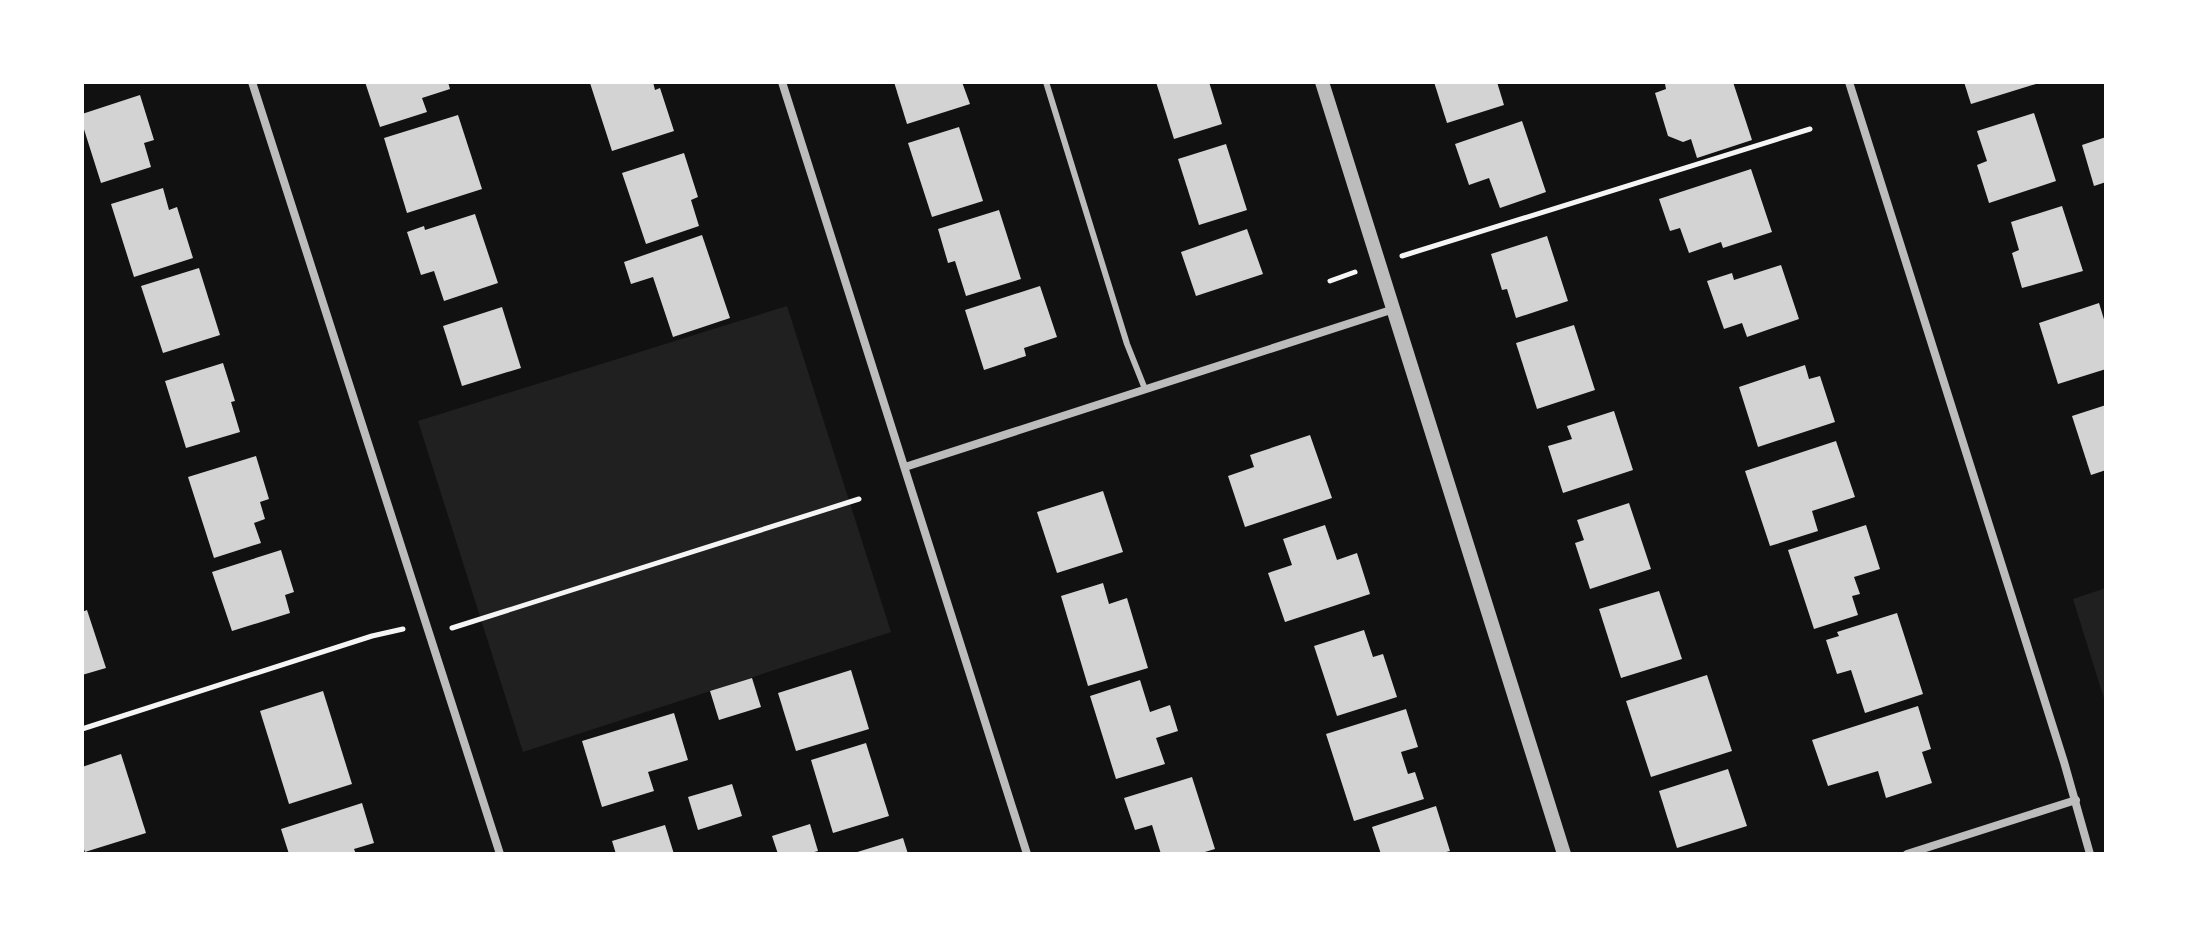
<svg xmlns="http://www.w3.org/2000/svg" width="2188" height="936" font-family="'Public Sans',sans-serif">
<rect width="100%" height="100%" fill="#111"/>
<g fill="#202020">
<polygon points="787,306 891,632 523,752 418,421"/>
<polygon points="2106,588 2106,705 2073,599"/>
</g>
<g fill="#d3d3d3">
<polygon points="365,82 448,82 450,89 422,98 427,112 380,127"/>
<polygon points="593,82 653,82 655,90 660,88 674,131 612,151 590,83"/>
<polygon points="894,82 962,82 970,104 907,124"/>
<polygon points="1156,82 1209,82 1222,124 1174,139"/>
<polygon points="1434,82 1497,82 1504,105 1447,123"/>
<polygon points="1671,82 1733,82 1752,140 1697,158 1691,139 1683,142 1668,136 1655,93 1666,89 1665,84"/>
<polygon points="1964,82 2039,82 2039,83 1971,104"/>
<polygon points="140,95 154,140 144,143 151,167 101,183 82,123 82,114"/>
<polygon points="2034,113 2056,181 1989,203 1977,165 1987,161 1977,131"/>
<polygon points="458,115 482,189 407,213 384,138"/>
<polygon points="1522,121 1546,192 1500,208 1489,178 1469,185 1455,144"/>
<polygon points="959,127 983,201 932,217 908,143"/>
<polygon points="2106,137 2106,182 2094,186 2082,145"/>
<polygon points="1226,144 1247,210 1199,225 1178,159"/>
<polygon points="684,153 698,197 691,200 699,226 646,244 622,173"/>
<polygon points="1751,169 1772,232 1723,248 1721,242 1689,253 1680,228 1670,231 1659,199"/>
<polygon points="163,188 169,210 177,207 193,258 134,277 111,204"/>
<polygon points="2062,206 2083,271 2022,288 2012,253 2019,250 2011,222"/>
<polygon points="999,210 1021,279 966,296 955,261 948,263 938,229"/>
<polygon points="475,214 498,283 444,301 434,271 421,275 407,232 424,226 425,230"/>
<polygon points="1247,229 1263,274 1196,296 1181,252"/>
<polygon points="702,235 730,318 673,337 653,277 631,284 624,262"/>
<polygon points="1547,236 1568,301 1516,318 1507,289 1502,290 1491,254"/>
<polygon points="1781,265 1799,319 1747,337 1742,323 1724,329 1707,281 1732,273 1734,280"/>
<polygon points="199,268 220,335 163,353 141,286"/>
<polygon points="1040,286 1057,337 1024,348 1026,356 984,370 965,310"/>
<polygon points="2099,303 2106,326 2106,369 2058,384 2039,323"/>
<polygon points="502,307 521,368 462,386 443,326"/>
<polygon points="1574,325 1595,390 1537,409 1516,343"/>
<polygon points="223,363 235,401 231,402 240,432 186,448 165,381"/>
<polygon points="1805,365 1809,379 1820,376 1835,422 1758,447 1739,387"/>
<polygon points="2106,405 2106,470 2091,475 2072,416"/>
<polygon points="1614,411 1633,470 1563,493 1548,446 1572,439 1567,426"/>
<polygon points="1310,435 1332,498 1245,527 1228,476 1254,467 1250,455"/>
<polygon points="1836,441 1855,497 1812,511 1818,531 1770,546 1745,471"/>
<polygon points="256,456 269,499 260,502 265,519 254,523 261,543 214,558 188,477"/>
<polygon points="1103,491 1123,552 1057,573 1037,512"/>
<polygon points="1629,503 1651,569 1590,589 1575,543 1584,540 1577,520"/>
<polygon points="1325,525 1337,560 1357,553 1370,594 1285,622 1268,573 1292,565 1283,539"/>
<polygon points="1866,525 1880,569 1854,577 1860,594 1852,596 1858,615 1814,629 1788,550"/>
<polygon points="281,550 294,592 285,595 290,613 232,631 212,572"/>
<polygon points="1103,583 1109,604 1127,598 1148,668 1088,686 1061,596"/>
<polygon points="1659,591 1682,659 1621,678 1599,609"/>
<polygon points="87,610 106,668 82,675 82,612"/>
<polygon points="1897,613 1923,694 1865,713 1851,670 1837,674 1826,640 1839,636 1837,632"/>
<polygon points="1364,630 1373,657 1383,654 1397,697 1337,716 1314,646"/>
<polygon points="851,670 869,729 796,751 778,693"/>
<polygon points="1707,675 1732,751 1651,777 1626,701"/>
<polygon points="752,678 761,707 719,720 710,691"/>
<polygon points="1140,680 1150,712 1170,705 1178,731 1156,738 1165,764 1116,779 1090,696"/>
<polygon points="323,691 352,784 289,804 260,711"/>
<polygon points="1918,706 1931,749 1922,752 1932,783 1886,798 1878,771 1828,786 1812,740"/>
<polygon points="1406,709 1418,747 1401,752 1408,774 1415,772 1424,799 1354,821 1326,734"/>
<polygon points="674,713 688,760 648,772 654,791 602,807 582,741"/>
<polygon points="866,743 889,816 833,833 811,760"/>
<polygon points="121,754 146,833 85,852 82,844 82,767"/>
<polygon points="1728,769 1747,826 1677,848 1659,791"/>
<polygon points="1192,777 1215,849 1198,854 1161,854 1152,825 1135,830 1124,798"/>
<polygon points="732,784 742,816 698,830 688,797"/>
<polygon points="362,803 374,843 354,849 356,854 289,854 281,829"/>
<polygon points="1436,806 1450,851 1439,854 1381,854 1372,827"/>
<polygon points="810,824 818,851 807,854 778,854 772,836"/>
<polygon points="665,825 674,854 616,854 612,841"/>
<polygon points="903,838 908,854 854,854 854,853"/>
</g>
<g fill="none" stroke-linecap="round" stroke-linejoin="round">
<g stroke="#f5f5f5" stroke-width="5">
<polyline points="1402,256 1810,129"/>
<polyline points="1330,281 1355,272"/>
<polyline points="452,628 859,499"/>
<polyline points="82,729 372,636 403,629"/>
</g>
<polyline stroke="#bcbcbc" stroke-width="6" points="1046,82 1127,344 1145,389"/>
<g stroke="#bcbcbc" stroke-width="8">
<polyline points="252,82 500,854"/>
<polyline points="782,82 1027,854"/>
<polyline points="1849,82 2064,762 2090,854"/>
<polyline points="905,467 1394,309"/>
<polyline points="1907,854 2076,800"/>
</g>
<polyline stroke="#bcbcbc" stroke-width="14" points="1322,82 1564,854"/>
</g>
<rect width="2188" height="936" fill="none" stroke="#ffffff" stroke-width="168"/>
</svg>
